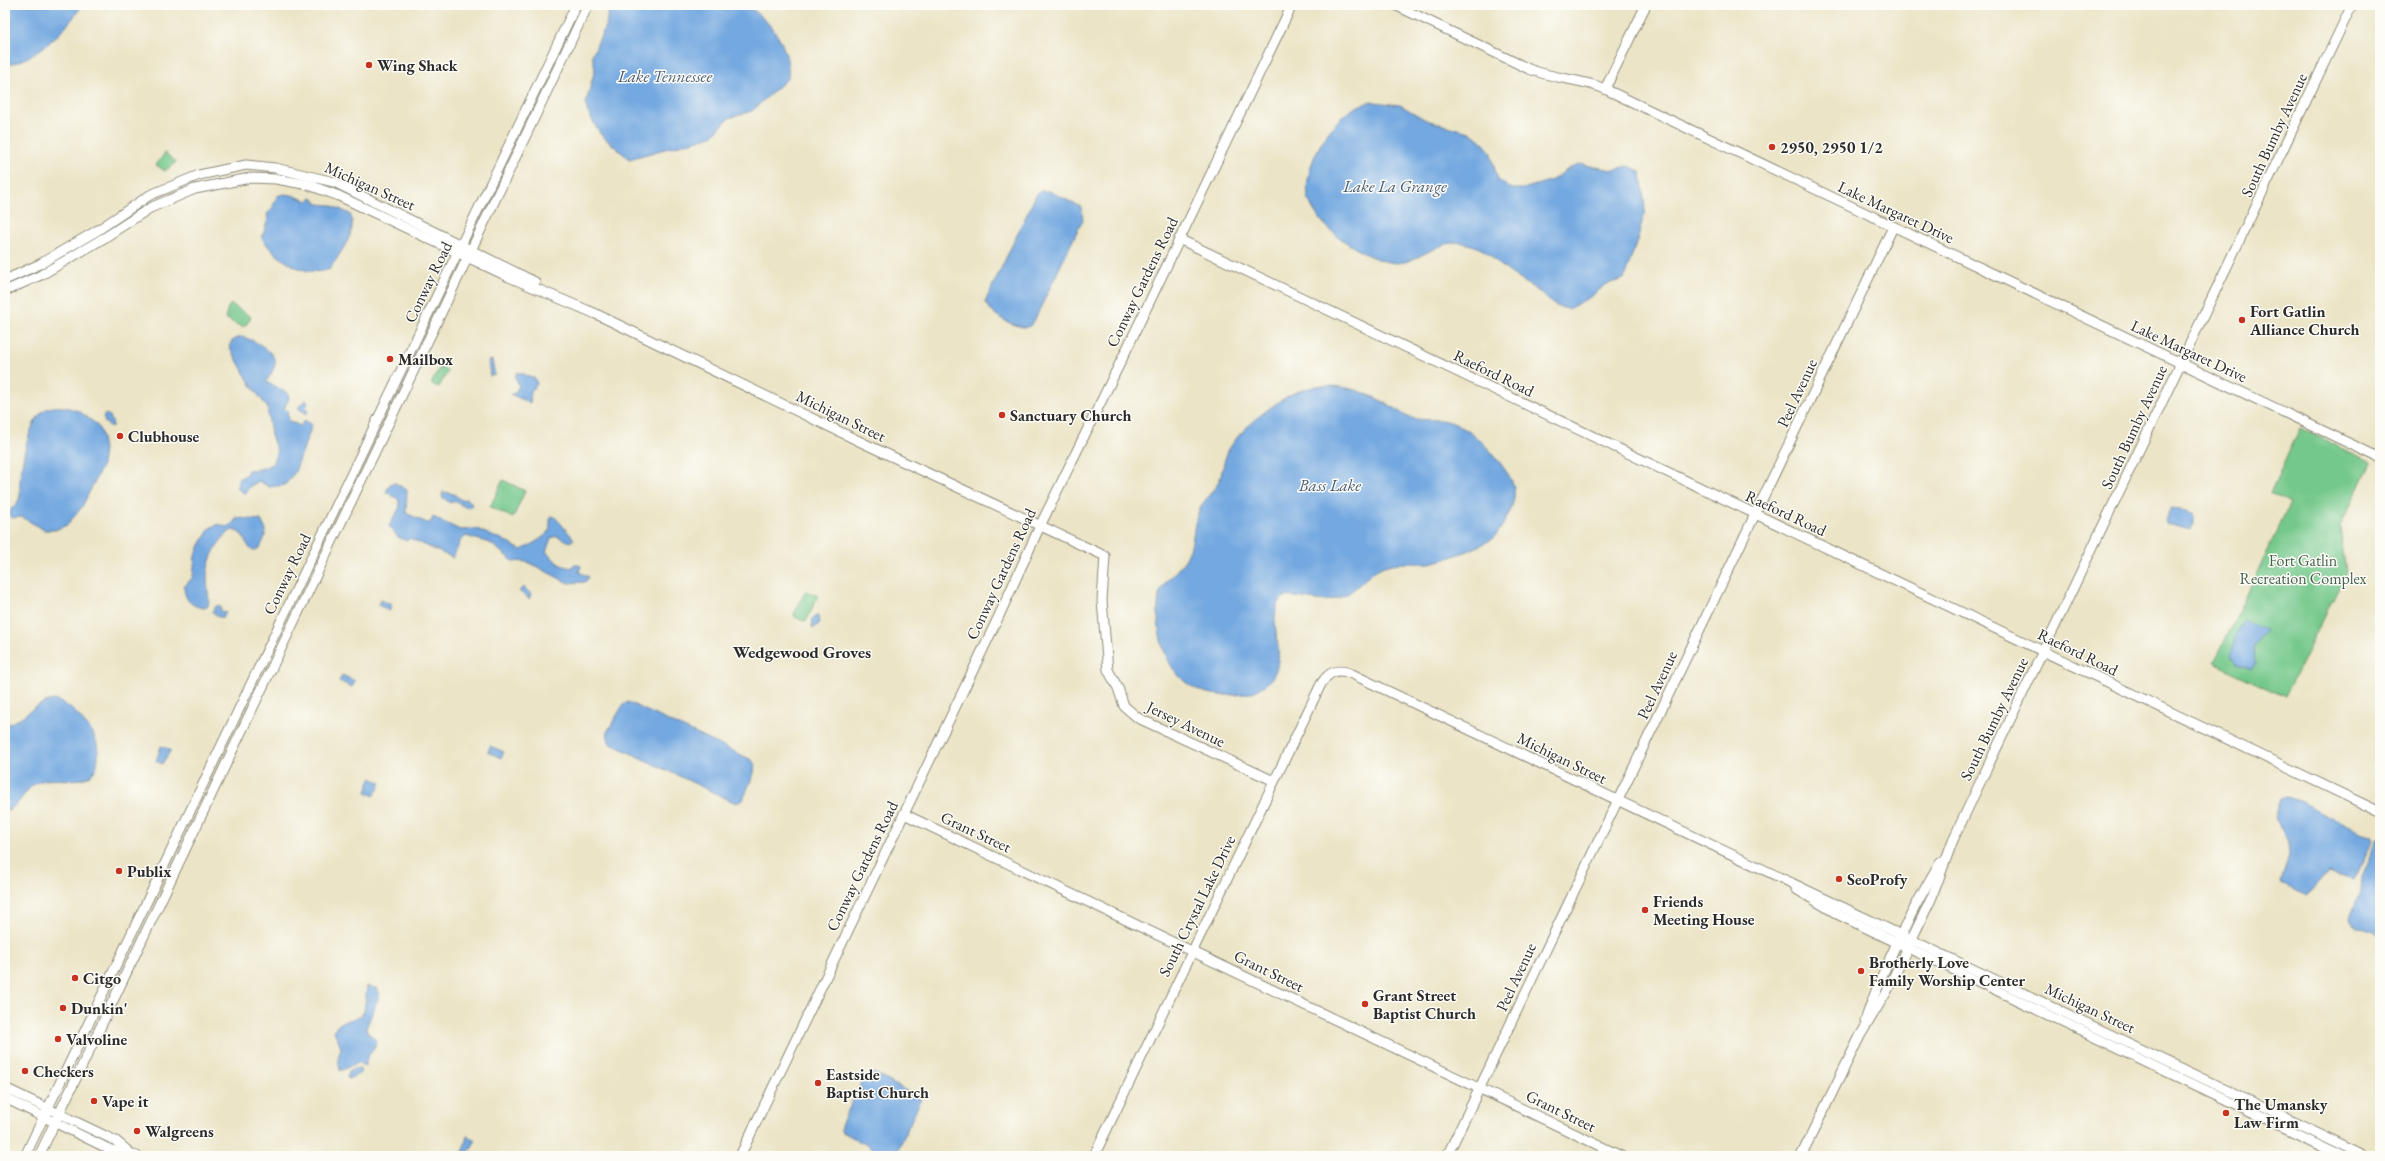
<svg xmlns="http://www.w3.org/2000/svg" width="2385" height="1161" font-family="'EB Garamond',serif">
<rect width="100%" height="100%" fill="#fdfcf7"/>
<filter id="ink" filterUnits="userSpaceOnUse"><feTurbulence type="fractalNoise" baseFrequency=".025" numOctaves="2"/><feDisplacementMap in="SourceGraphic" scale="8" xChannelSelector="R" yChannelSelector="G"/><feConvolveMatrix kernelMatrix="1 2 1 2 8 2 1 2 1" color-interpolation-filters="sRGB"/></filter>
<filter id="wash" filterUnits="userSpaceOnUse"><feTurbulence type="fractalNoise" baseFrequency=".012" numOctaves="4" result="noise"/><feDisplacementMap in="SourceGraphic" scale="16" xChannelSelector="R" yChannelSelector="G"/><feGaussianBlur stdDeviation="0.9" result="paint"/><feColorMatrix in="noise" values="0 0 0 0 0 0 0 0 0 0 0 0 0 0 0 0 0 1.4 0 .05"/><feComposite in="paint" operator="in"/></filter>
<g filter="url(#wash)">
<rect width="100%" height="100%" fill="#ebe4c6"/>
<g fill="#74c88b" stroke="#507a5b">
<polygon points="165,153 176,162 165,171 156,165"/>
<polygon points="231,304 251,317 247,324 242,327 225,318 228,307"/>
<polygon points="440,367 448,371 439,387 431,384"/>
<polygon points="2300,428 2371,462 2340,527 2346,572 2285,697 2214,663 2290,503 2270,493"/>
<polygon points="503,480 525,491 513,518 490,507"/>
<polygon points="807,591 817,595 817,598 807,620 804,621 795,617 794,614 805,592"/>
</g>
<g fill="#73a8e0" stroke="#4f6a86">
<path d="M 5,5 L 82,5 C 66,31 36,59 5,66 Z"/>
<path d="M 609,5 L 746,5 C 771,21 791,47 788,78 L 752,111 L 729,118 L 712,136 L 629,159 L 601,135 L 587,111 L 586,103 L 595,69 L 592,55 L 606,25 Z"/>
<path d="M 1375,102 L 1400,105 L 1426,120 L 1469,132 L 1480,139 L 1490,151 L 1498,180 L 1512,189 L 1523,189 L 1552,180 L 1573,166 L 1579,164 L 1613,170 L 1629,166 L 1641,172 L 1645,211 L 1638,238 L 1624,279 L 1607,284 L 1590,297 L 1568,309 C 1564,308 1560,307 1556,306 C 1551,304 1547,298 1542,294 C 1529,284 1513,276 1500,265 C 1490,255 1482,247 1468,244 C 1445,237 1426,256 1405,262 C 1384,267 1356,250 1339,237 C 1327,228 1314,215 1309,200 C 1299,166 1338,102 1375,102 Z"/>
<path d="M 1041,191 L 1049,191 L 1081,207 L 1083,219 L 1034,321 C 1031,325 1029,328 1024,327 C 1011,326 990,314 985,302 L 1036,195 Z"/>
<path d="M 283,194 L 292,195 L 307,201 L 312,197 L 318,204 L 331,205 L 350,214 C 359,231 339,254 330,269 C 305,279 275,258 262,238 L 268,219 L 267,214 L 272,209 L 277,196 Z"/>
<path d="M 239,337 C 250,337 274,350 275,362 C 276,367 269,377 266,382 L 288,393 L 289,398 L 284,409 L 289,411 L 287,415 L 289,417 L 288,420 L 300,426 L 305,420 L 312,425 L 295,472 L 285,485 L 269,487 L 259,481 L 249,487 L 245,494 L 238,489 L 238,479 L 246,475 L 248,470 L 261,469 L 272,464 L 277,452 L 271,435 L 267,407 L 251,385 L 229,346 L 232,341 Z"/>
<polygon points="492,360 495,375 490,376 488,361"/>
<polygon points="517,372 535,378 537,384 531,391 530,403 510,394 514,394 519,386 515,377"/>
<path d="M 1316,386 C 1345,384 1366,392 1391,406 C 1398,409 1403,416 1411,418 C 1424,421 1437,418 1450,422 C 1474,430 1494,453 1508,474 C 1517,489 1516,499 1508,515 C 1504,522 1501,530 1495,536 C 1486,546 1443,561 1429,563 C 1413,564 1400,561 1384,566 C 1365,573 1356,596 1331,600 C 1316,603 1300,595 1284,597 C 1258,620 1301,664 1259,689 C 1249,695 1238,695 1226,695 C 1172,696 1153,643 1159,596 C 1161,582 1183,568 1188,554 C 1194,542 1193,528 1197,516 C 1201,503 1211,494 1218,483 C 1223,473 1223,461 1228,451 C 1240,429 1267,409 1288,396 C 1296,391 1307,389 1316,386 Z"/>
<polygon points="305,400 308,402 306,408 308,410 307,414 298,408"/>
<path d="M 65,407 L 79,411 L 96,424 L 101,432 L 104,449 L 102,466 L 82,507 L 67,525 L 55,530 L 44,530 L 22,517 L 11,518 L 9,513 C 12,506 17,507 20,496 C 21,491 19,485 20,480 C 22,462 29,414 49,408 C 53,406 60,407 65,407 Z"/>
<polygon points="105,414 110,416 113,425 111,427 105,423 103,416"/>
<path d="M 395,483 L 407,490 L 406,513 L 427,523 L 431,522 L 433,517 L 460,530 L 477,529 L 497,538 L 498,537 L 521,550 C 526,548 547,536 549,531 C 551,526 549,521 551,516 L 555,517 L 574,539 L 570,542 L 557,536 L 551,538 L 546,552 C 552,555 553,560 559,564 C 564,567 567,566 572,568 L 574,564 L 581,566 L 579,572 L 589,577 L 585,582 L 568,583 L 528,562 L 513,561 L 490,543 L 466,536 L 461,540 L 453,558 L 409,538 L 407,541 L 398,537 L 389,526 L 400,507 L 398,499 L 386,492 L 390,484 Z"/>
<polygon points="443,492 454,494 461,500 466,499 471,502 472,505 467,508 454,501 450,503 442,497"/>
<polygon points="2171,508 2186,510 2194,516 2194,525 2191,530 2166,524 2165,520"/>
<path d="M 237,518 L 261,520 L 266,530 C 266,537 258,559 249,547 C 246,543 244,537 241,534 C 238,531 235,531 232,530 C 218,539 207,561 207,578 C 207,586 210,600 208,606 L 205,608 C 193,607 185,602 184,587 L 193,577 L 195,556 L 200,545 L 210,528 L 219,524 L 226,527 L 232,524 Z"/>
<polygon points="524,587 531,594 529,599 519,591"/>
<polygon points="381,600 392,605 389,611 378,605"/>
<polygon points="217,605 221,607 220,610 226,613 223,617 218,617 212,612"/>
<polygon points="817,614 820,623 814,628 812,627 813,618"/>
<polygon points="2244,620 2266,630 2254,646 2255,665 2251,669 2237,664 2231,656 2236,634"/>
<polygon points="342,675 355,681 352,687 339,681"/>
<path d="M 55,700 C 70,704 82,719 91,731 C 97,740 98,747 98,757 C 97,794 55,772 36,783 C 23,791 21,806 5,811 L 5,725 C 24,720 34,702 55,700 Z"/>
<polygon points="628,702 752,760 755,765 754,773 743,800 736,803 609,743 607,732 623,705"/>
<polygon points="161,746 171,750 162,764 156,761"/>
<polygon points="490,746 504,752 501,758 488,752"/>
<polygon points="371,778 381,783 374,796 366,792"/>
<polygon points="2286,797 2299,801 2362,833 2372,835 2374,839 2353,880 2328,872 2308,895 2281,883 2289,855 2288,842 2274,818 2280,799"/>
<path d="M 2377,839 L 2380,840 L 2380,935 C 2371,929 2354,929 2350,918 L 2360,892 L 2361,876 Z"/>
<path d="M 367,986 L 376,988 L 380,994 L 366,1028 L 368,1033 L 377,1040 C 375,1050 365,1056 365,1067 L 359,1062 L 340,1071 L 338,1058 L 341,1048 L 334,1031 C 339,1017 355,1023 364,1012 Z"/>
<polygon points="359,1068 361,1073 348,1079 347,1076 350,1070"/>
<polygon points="874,1073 921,1099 897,1152 883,1154 841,1131 841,1125 864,1078"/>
<polygon points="467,1136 476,1140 468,1153 463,1151"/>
</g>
</g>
<g filter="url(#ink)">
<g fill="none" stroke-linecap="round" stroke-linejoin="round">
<defs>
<g id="secondary">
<path d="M 1395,5 L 1529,69 C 1554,79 1581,79 1605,89 L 2380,458"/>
<polyline points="1605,89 1646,5"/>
<polyline points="1179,239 2380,812"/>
<polyline points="5,280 40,264 98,230 150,195 199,175 246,165 275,168 334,182 535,282"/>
<polyline points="5,291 41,275 104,238 150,208 195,189 250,178 276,179 309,185 339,196 509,277 596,314 861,442 1105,556 1102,601 1108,670 1118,688 1124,706 1138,718 1274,781"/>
<polyline points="904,814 1621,1156"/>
<polyline points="1796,889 1839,915 2343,1156"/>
<path d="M 1865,1021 C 1883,966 1911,912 1940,862"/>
<polyline points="5,1088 116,1141 129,1152"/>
<polyline points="5,1098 111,1150 137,1156"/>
<polyline points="25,1156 576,5"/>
<polyline points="39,1156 588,5"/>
<polyline points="740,1156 998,618 1040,526 1122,359 1292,5"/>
<path d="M 1094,1156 L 1321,684 C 1329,671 1338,668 1352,674 L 2366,1156"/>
<polyline points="1447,1156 1893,227"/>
<polyline points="1801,1156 1860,1036 1886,993 1932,897 1953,840 1977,789 2352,5"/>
</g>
</defs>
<use href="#secondary" stroke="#8b8878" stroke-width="11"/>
<use href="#secondary" stroke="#fff" stroke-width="9"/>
</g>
</g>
<g fill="#c8321e" stroke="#fdfcf7" stroke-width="1.5">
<circle cx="369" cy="65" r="4"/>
<circle cx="1772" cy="147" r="4"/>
<circle cx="2242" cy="320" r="4"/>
<circle cx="390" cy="359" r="4"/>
<circle cx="1002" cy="415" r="4"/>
<circle cx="120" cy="436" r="4"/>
<circle cx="119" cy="871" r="4"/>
<circle cx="1839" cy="879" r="4"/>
<circle cx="1645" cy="910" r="4"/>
<circle cx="1861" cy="971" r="4"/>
<circle cx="75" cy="978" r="4"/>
<circle cx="1365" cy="1004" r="4"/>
<circle cx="63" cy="1008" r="4"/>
<circle cx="58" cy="1039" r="4"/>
<circle cx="25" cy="1071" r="4"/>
<circle cx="818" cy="1083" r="4"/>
<circle cx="94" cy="1101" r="4"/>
<circle cx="2226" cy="1113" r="4"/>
<circle cx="137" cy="1131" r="4"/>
</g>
<g text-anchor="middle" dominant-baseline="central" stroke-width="3" stroke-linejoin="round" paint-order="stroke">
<g font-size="16" font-weight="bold" fill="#2b2b2b" stroke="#fdfcf7" text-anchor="start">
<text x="377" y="65">Wing Shack</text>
<text x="1780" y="147">2950, 2950 1/2</text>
<text x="2250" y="311">Fort Gatlin<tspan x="2250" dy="18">Alliance Church</tspan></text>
<text x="398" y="359">Mailbox</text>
<text x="1010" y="415">Sanctuary Church</text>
<text x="128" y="436">Clubhouse</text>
<text x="127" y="871">Publix</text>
<text x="1847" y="879">SeoProfy</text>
<text x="1653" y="901">Friends<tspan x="1653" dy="18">Meeting House</tspan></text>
<text x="1869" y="962">Brotherly Love<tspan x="1869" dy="18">Family Worship Center</tspan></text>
<text x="83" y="978">Citgo</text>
<text x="1373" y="995">Grant Street<tspan x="1373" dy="18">Baptist Church</tspan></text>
<text x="71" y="1008">Dunkin'</text>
<text x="66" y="1039">Valvoline</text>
<text x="33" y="1071">Checkers</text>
<text x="826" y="1074">Eastside<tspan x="826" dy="18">Baptist Church</tspan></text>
<text x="102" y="1101">Vape it</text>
<text x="2234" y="1104">The Umansky<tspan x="2234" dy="18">Law Firm</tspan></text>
<text x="145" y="1131">Walgreens</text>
</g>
<g font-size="16" fill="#2b2b2b" stroke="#fdfcf7">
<text transform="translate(2274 135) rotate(-65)">South Bumby Avenue</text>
<text transform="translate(370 186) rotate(24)">Michigan Street</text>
<text transform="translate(1896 212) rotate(25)">Lake Margaret Drive</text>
<text transform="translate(428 282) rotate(-64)">Conway Road</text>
<text transform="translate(1142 282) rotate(-64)">Conway Gardens Road</text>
<text transform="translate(2189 351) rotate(25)">Lake Margaret Drive</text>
<text transform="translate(1494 373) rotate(26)">Raeford Road</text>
<text transform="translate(1797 393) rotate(-65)">Peel Avenue</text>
<text transform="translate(841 416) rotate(26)">Michigan Street</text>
<text transform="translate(2134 427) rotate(-65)">South Bumby Avenue</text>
<text transform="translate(1786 513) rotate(25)">Raeford Road</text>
<text transform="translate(287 574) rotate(-64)">Conway Road</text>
<text transform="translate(1001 574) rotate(-65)">Conway Gardens Road</text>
<text transform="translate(2078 652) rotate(26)">Raeford Road</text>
<text transform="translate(1657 685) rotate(-65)">Peel Avenue</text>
<text transform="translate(1994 719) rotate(-64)">South Bumby Avenue</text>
<text transform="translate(1186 724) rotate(26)">Jersey Avenue</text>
<text transform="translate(1562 758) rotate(26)">Michigan Street</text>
<text transform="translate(976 832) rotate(25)">Grant Street</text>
<text transform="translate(862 866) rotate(-64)">Conway Gardens Road</text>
<text transform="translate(1197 906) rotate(-64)">South Crystal Lake Drive</text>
<text transform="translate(1269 971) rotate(26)">Grant Street</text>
<text transform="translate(1516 977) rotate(-65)">Peel Avenue</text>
<text transform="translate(2090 1008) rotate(25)">Michigan Street</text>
<text transform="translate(1561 1111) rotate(26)">Grant Street</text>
</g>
<g font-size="16" fill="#45624d" stroke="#fdfcf7">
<text x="2303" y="560">Fort Gatlin<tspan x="2303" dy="18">Recreation Complex</tspan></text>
</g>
<g font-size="17" font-style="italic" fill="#485d73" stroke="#fdfcf7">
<text x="665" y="76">Lake Tennessee</text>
<text x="1395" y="186">Lake La Grange</text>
<text x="1330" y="485">Bass Lake</text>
</g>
<g font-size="17" font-weight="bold" fill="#2b2b2b" stroke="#fdfcf7">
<text x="802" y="652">Wedgewood Groves</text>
</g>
</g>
<rect width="2385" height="1161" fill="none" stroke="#fdfcf7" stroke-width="20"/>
</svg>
